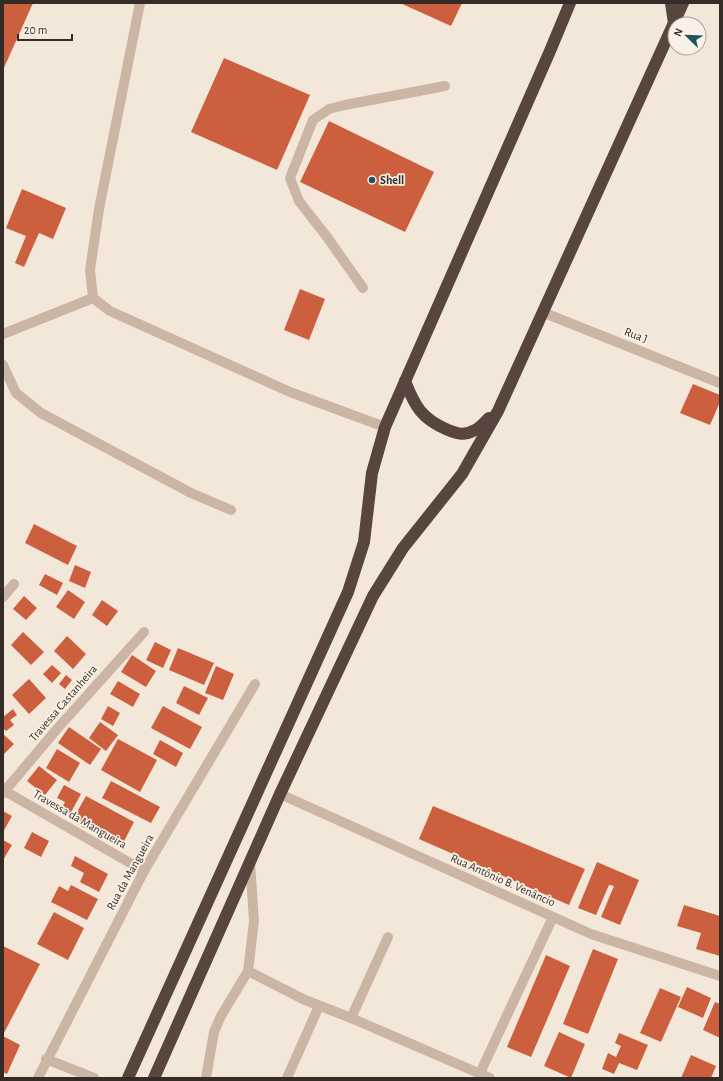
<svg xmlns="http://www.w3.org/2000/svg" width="723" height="1081" font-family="'Alegreya Sans',sans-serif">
<rect width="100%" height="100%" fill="#f3e7d9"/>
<g fill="#cc603e">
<polygon points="3,3 33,3 3,70"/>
<polygon points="400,3 462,3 451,26"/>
<polygon points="224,58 310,95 277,170 191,132"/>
<polygon points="329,121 434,172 405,232 300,182"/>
<polygon points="22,189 66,208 53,239 39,233 24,267 15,263 26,236 6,228"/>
<polygon points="300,289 325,299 309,340 284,330"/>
<polygon points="693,384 720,395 720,402 710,425 680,413"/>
<polygon points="34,524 77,546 68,565 25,543"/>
<polygon points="75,565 91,572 85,588 69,581"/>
<polygon points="45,574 63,583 57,595 39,585"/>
<polygon points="68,590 85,602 74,619 56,607"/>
<polygon points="24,596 37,608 26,620 13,609"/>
<polygon points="102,600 118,611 107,626 92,615"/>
<polygon points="23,632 44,652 31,665 11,645"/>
<polygon points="67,636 86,654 73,669 54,651"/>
<polygon points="155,642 171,650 163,668 146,660"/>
<polygon points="178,648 214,663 204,685 169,670"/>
<polygon points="132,655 156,671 146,687 121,672"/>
<polygon points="52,665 61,673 52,683 43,674"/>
<polygon points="216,666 234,674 223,700 205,693"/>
<polygon points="66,675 72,680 65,689 59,684"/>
<polygon points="29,679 46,698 29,714 12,695"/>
<polygon points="118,681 140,694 133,707 110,694"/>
<polygon points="184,686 208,698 199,715 176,703"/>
<polygon points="108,706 120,713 113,726 101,719"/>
<polygon points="163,706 202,727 190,749 151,728"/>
<polygon points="13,709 17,715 10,720 14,725 6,731 3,728 3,717"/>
<polygon points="100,722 118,735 106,751 89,738"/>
<polygon points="69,727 101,749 90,765 58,743"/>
<polygon points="3,734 14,744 3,755"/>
<polygon points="118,739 157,760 140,792 101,770"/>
<polygon points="160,740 183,753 176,767 153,754"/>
<polygon points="57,749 80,763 69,782 46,768"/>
<polygon points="39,766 57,780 45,795 27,781"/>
<polygon points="111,781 160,807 151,823 102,798"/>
<polygon points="64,785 81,794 69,816 60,812 65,802 57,798"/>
<polygon points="86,796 134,822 121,847 72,821"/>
<polygon points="433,806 585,869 569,905 419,839"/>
<polygon points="3,811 12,816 3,832"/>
<polygon points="32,832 49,841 41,857 24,848"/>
<polygon points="3,840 12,845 3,860"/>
<polygon points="75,856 108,874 99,892 80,882 84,873 71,866"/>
<polygon points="597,862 639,880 620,925 601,917 614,886 609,885 596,915 578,908"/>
<polygon points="71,885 98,899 87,920 51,902 59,886 68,891"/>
<polygon points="684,905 720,916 720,956 696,949 701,933 677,926"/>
<polygon points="54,912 84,928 68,960 37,944"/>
<polygon points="3,946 40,964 4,1033 3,1032"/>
<polygon points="593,949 618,959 588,1034 563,1024"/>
<polygon points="546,955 570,966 531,1057 507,1047"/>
<polygon points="687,987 711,998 703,1018 678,1007"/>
<polygon points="660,988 681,997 661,1042 640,1033"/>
<polygon points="715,1002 720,1004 720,1038 703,1030"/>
<polygon points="559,1032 585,1044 571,1078 544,1066"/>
<polygon points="619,1033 648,1045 637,1070 619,1063 614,1074 602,1069 608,1053 616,1057 621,1046 615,1043"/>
<polygon points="3,1036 20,1045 7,1074 3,1072"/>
<polygon points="691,1055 716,1066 711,1078 681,1078"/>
</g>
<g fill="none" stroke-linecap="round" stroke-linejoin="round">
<g stroke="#cbb6a5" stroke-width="10">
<polyline points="140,3 99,209 90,270 93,298 110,311 290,392 385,427"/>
<polyline points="363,288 327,237 299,201 290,178 313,120 329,109 345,105 445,86"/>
<polyline points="542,312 720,383"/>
<polyline points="3,334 93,298"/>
<polyline points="3,365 16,393 41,413 191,493 231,510"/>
<polyline points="3,597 14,584"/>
<polyline points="3,790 144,871"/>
<polyline points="3,793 57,729 144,632"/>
<polyline points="280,794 591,934 720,976"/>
<polyline points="248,971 305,1000 351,1018 490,1078"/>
<polyline points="351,1018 388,937"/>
<polyline points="46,1059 94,1078"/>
<polyline points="480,1073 553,917"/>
<polyline points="38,1078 144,871 255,684"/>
<polyline points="206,1078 214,1032 221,1016 248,971 254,921 250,862"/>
<polyline points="287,1078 319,1006"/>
</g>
<g stroke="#58453d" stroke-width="12">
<polyline points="671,3 674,23"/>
<path d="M 405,381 C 415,407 422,419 448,430 C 458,434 464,436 475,430 C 480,428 485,422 489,418"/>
<polyline points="128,1078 348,592 364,542 372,473 385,427 550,51 570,3"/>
<polyline points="154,1078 280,794 373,596 403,548 462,474 498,411 683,3"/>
</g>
</g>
<circle fill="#1a565a" stroke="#faf1e6" stroke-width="1.5" cx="372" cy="180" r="4"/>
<g text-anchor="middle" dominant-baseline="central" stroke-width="3.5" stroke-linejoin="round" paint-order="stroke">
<g font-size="12" font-weight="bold" fill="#362c27" stroke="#faf1e6" text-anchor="start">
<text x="380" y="180">Shell</text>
</g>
<g font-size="12" fill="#362c27" stroke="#faf1e6">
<text transform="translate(636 335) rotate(21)">Rua J</text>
<text transform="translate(63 703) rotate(-49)">Travessa Castanheira</text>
<text transform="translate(80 819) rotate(30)">Travessa da Mangueira</text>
<text transform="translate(130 872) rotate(-61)">Rua da Mangueira</text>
<text transform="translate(503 880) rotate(24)">Rua Antônio B. Venâncio</text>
</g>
</g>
<rect width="723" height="1081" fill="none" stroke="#362c27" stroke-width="8"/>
<g transform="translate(687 36) rotate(293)"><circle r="19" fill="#faf1e6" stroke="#aca29a"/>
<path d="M0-3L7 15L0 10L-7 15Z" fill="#1a565a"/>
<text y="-6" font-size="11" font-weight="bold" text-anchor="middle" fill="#362c27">N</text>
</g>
<path d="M18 34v6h54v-6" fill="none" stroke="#362c27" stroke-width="2"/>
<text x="24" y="34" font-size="12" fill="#362c27" stroke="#faf1e6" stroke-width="3" paint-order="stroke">20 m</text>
</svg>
